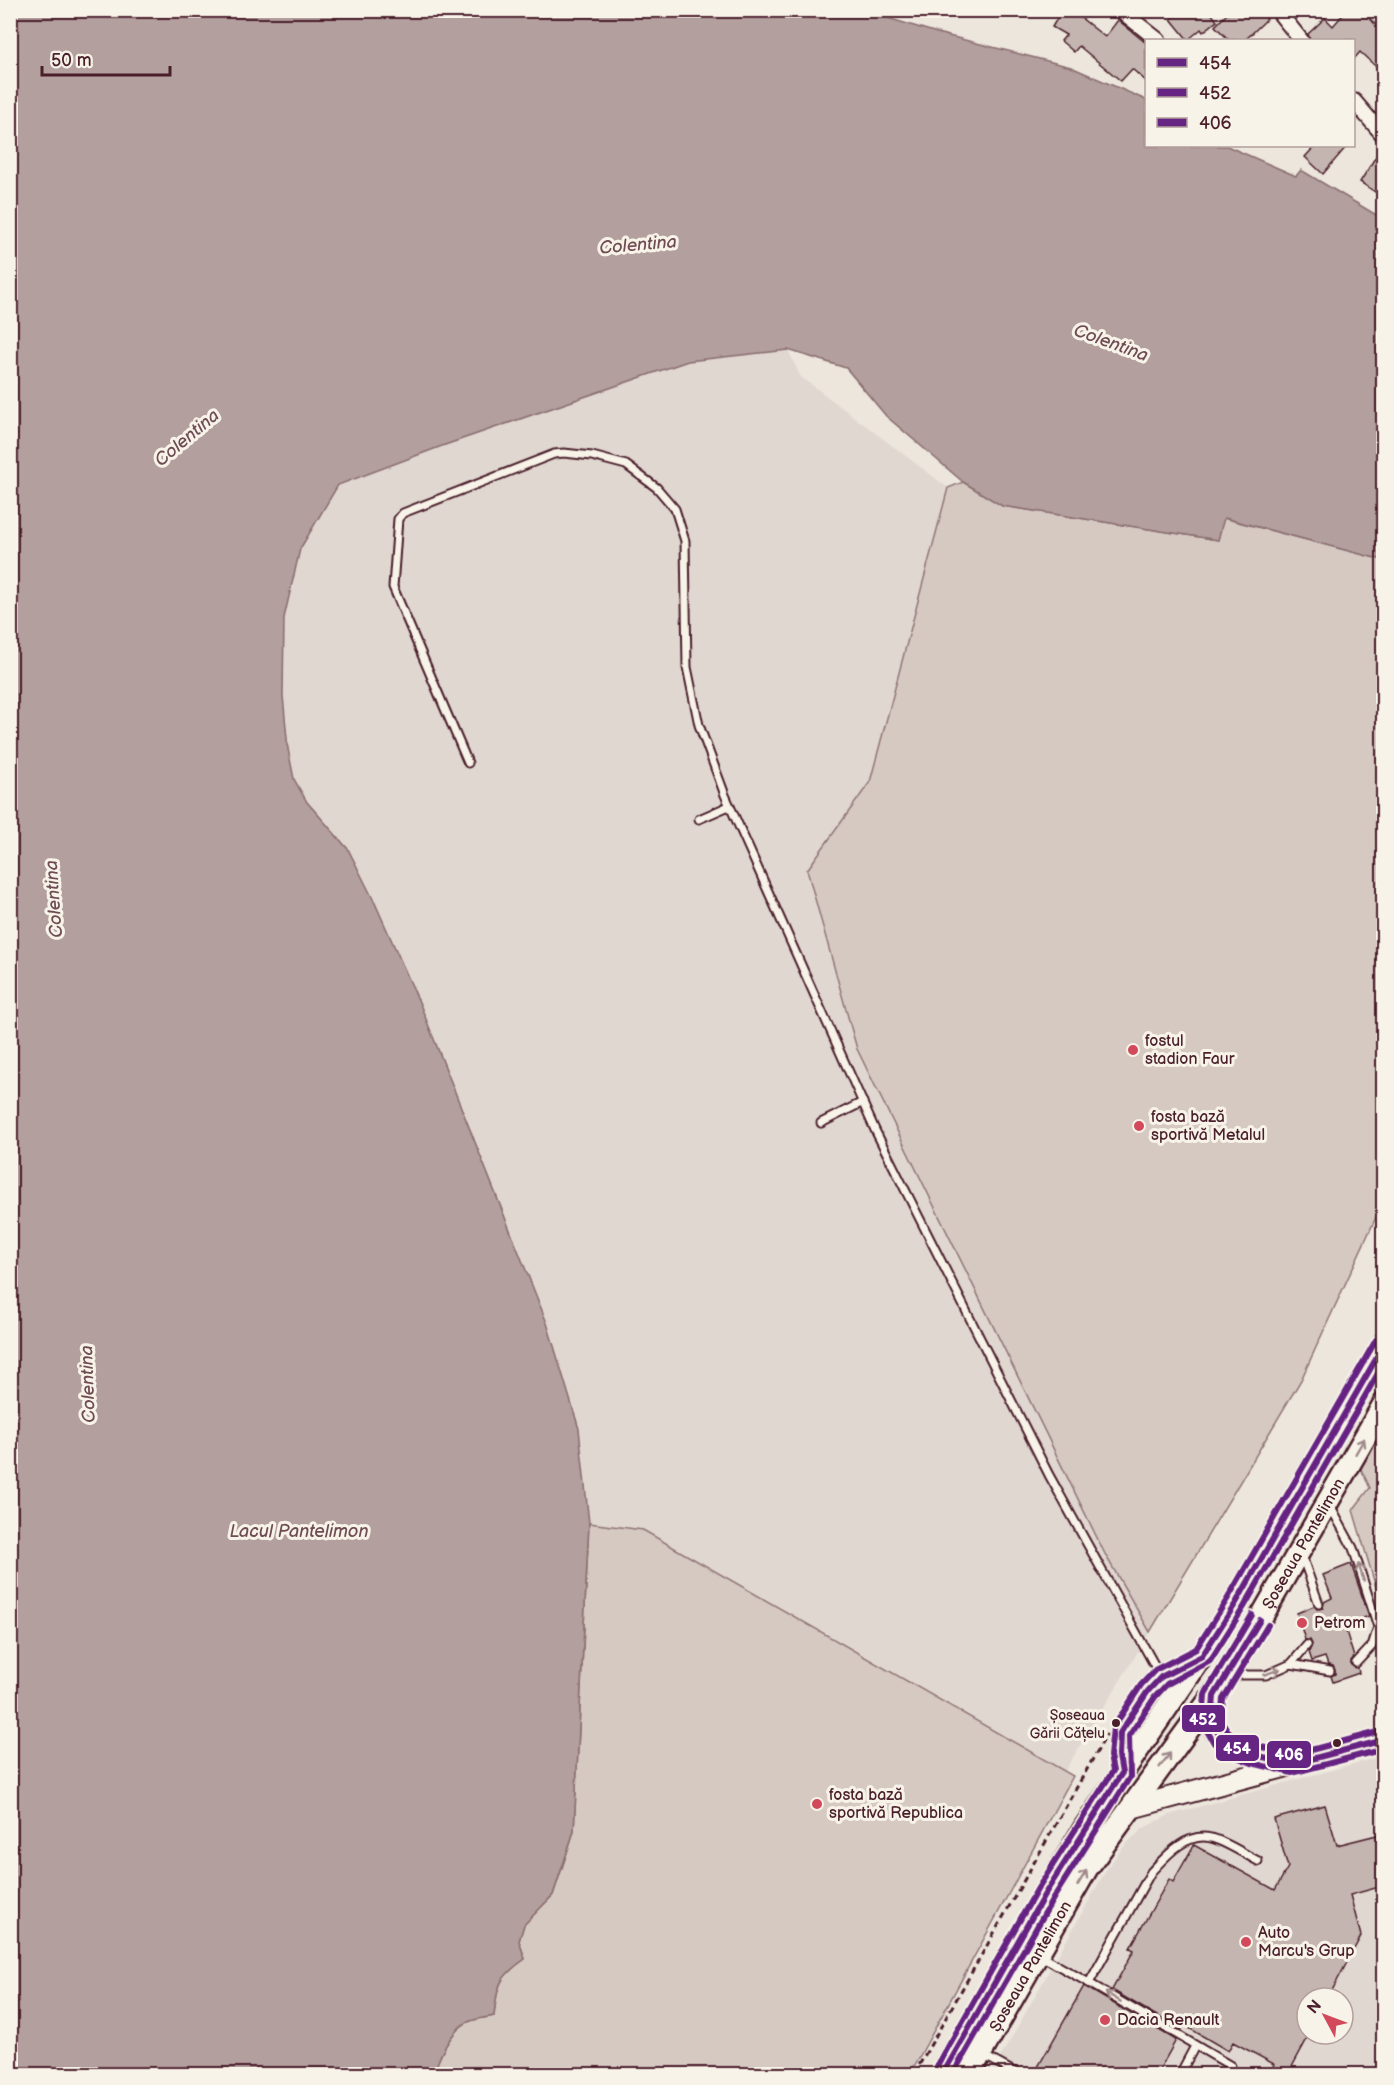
<svg xmlns="http://www.w3.org/2000/svg" width="1394" height="2085" font-family="'Balsamiq Sans',sans-serif">
<rect width="100%" height="100%" fill="#ece6dd"/>
<filter id="ink" filterUnits="userSpaceOnUse"><feTurbulence type="fractalNoise" baseFrequency=".0167" numOctaves="2"/><feDisplacementMap in="SourceGraphic" scale="12" xChannelSelector="R" yChannelSelector="G"/><feConvolveMatrix kernelMatrix="1 2 1 2 8 2 1 2 1" color-interpolation-filters="sRGB"/></filter>
<g filter="url(#ink)">
<g fill="#e0d7d0" fill-rule="evenodd">
<polygon points="788,350 800,376 948,488 870,783 807,871 857,1049 1106,1556 1150,1632 1064,1772 643,1530 589,1523 579,1429 547,1323 420,1004 375,903 348,849 307,802 294,779 288,749 283,696 284,618 300,549 338,485 442,446 688,361"/>
<path d="M 1383,1756 L 1383,2074 L 991,2074 L 1108,1867 L 1126,1844 L 1144,1828 L 1169,1815 ZM 1307,1998 L 1343,1998 L 1343,2034 L 1307,2034 Z"/>
</g>
<g fill="#d5c9c2" stroke="#907476" stroke-width="1.5">
<polygon points="963,482 1003,506 1218,540 1223,518 1383,560 1383,1202 1301,1380 1150,1632 1106,1556 857,1049 807,870 870,782 948,488"/>
<polygon points="1383,1425 1383,1611 1353,1510 1370,1488 1360,1467"/>
<path d="M 589,1523 L 643,1530 L 1073,1776 L 910,2074 L 435,2074 C 436,2060 452,2030 466,2023 C 473,2019 485,2018 494,2016 C 497,1985 499,1977 525,1959 L 519,1941 L 524,1924 L 553,1895 L 574,1831 Z"/>
</g>
<path fill="#b39f9d" stroke="#896c6f" stroke-width="1.5" d="M 11,10 L 865,11 L 937,33 L 1071,67 L 1146,100 L 1146,146 L 1227,146 L 1296,176 L 1301,170 L 1383,219 L 1383,560 L 1224,518 L 1218,540 L 1002,506 L 963,482 L 886,416 L 846,368 L 788,350 L 688,361 L 442,446 L 338,485 L 300,549 L 284,618 L 283,696 L 288,749 L 294,779 L 307,802 L 348,849 L 375,903 L 420,1004 L 547,1323 L 579,1429 L 589,1523 L 574,1831 L 553,1895 L 524,1925 L 519,1941 L 525,1959 C 499,1977 497,1985 494,2016 C 485,2018 473,2019 466,2023 C 452,2030 436,2060 435,2074 L 11,2074 Z"/>
<g fill="#c4b5b0" stroke="#4a1f2b" stroke-width="1.5">
<polygon points="1062,10 1071,10 1105,37 1118,20 1146,43 1146,81 1132,69 1121,81 1079,46 1074,52 1061,41 1066,35 1052,27"/>
<polygon points="1182,10 1209,10 1217,21 1203,32 1201,29 1188,40 1171,19"/>
<polygon points="1231,10 1260,10 1267,19 1245,40 1229,40 1215,26"/>
<polygon points="1347,10 1374,10 1368,17 1383,32 1383,73 1360,52 1353,60 1353,40 1310,40 1308,34 1325,18 1333,26"/>
<polygon points="1383,145 1383,197 1360,182"/>
<polygon points="1315,146 1347,146 1323,174 1305,157"/>
<polygon points="1351,1564 1369,1616 1344,1625 1354,1657 1351,1661 1351,1665 1358,1668 1359,1673 1333,1682 1331,1676 1335,1674 1335,1670 1333,1666 1328,1665 1325,1657 1312,1661 1309,1652 1312,1644 1310,1640 1305,1640 1297,1613 1314,1606 1317,1609 1323,1608 1324,1602 1332,1598 1323,1575"/>
<polygon points="1325,1805 1337,1845 1377,1835 1380,1846 1383,1845 1383,1886 1350,1895 1361,1936 1328,1998 1307,1998 1307,2039 1288,2074 1269,2074 1274,2064 1233,2042 1228,2051 1184,2025 1181,2030 1112,1990 1134,1950 1130,1948 1169,1879 1173,1882 1194,1845 1275,1890 1288,1867 1274,1819"/>
<polygon points="1084,1986 1176,2040 1157,2074 1034,2074"/>
</g>
<g fill="none" stroke-linecap="round" stroke-linejoin="round">
<defs>
<g id="lane">
<polyline points="468,763 393,587 398,519 403,513 554,454 564,453 592,456 626,465 657,488 675,509 685,541 687,667 699,725 725,795 875,1130 1049,1475 1161,1677"/>
<polyline points="699,819 729,806"/>
<polyline points="821,1123 863,1102"/>
<polyline points="1330,1506 1353,1548 1378,1627 1372,1646 1356,1663"/>
<polyline points="1302,1556 1319,1604"/>
<polyline points="1291,1664 1330,1671"/>
<polyline points="1233,1675 1266,1675 1291,1664 1307,1645"/>
<polyline points="1121,1765 1119,1756 1120,1733 1148,1691 1161,1677 1189,1663"/>
<path d="M 1039,1955 L 1089,1983 L 1151,1872 C 1166,1856 1186,1832 1211,1838 C 1223,1840 1246,1855 1258,1861"/>
<polyline points="1089,1983 1231,2066 1229,2074"/>
<polyline points="983,2055 1018,2074"/>
<polyline points="1180,2074 1195,2046"/>
</g>
<g id="street">
<polyline points="1120,10 1158,40"/>
<polyline points="1277,10 1301,40"/>
<polyline points="1354,101 1384,136"/>
</g>
<polyline id="secondary" points="1131,1808 1384,1740"/>
<g id="primary">
<path d="M 1214,1696 C 1212,1704 1210,1712 1212,1720 C 1218,1751 1267,1758 1292,1764"/>
<polyline points="943,2074 1046,1892 1086,1826 1202,1656 1236,1603 1384,1344"/>
<path id="s1" d="M 969,2074 L 1087,1868 L 1228,1675 L 1384,1404"/>
</g>
</defs>
<use href="#lane" stroke="#4a1f2b" stroke-width="11"/>
<use href="#street" stroke="#4a1f2b" stroke-width="18"/>
<use href="#secondary" stroke="#4a1f2b" stroke-width="24"/>
<use href="#primary" stroke="#4a1f2b" stroke-width="26"/>
<polyline stroke="#4a1f2b" stroke-width="3" stroke-dasharray="6 4.5" stroke-linecap="butt" points="914,2074 1107,1734"/>
<use href="#lane" stroke="#f7f3e8" stroke-width="7"/>
<use href="#street" stroke="#f7f3e8" stroke-width="14"/>
<use href="#secondary" stroke="#f7f3e8" stroke-width="20"/>
<use href="#primary" stroke="#f7f3e8" stroke-width="21"/>
<defs>
<g id="bus-1">
<polyline points="1260,1620 1214,1696 1212,1722 1221,1737 1235,1747 1255,1755 1292,1764 1384,1740"/>
<polyline points="943,2074 1046,1892 1122,1773 1119,1756 1120,1733 1148,1691 1161,1677 1202,1656 1236,1603 1384,1345"/>
</g>
<g id="bus-2">
<polyline points="1252,1615 1205,1694 1203,1724 1214,1743 1231,1755 1252,1763 1292,1773 1384,1749"/>
<polyline points="953,2074 1054,1897 1130,1777 1129,1736 1155,1697 1167,1684 1210,1661 1244,1607 1384,1363"/>
</g>
<g id="bus-3">
<polyline points="1268,1625 1223,1699 1221,1720 1228,1731 1239,1739 1258,1746 1292,1755 1382,1731"/>
<polyline points="935,2070 1038,1888 1113,1771 1110,1756 1113,1728 1141,1685 1155,1670 1196,1649 1228,1598 1376,1340"/>
</g>
</defs>
<use href="#bus-1" stroke="#f7f3e8" stroke-width="10"/>
<use href="#bus-2" stroke="#f7f3e8" stroke-width="10"/>
<use href="#bus-3" stroke="#f7f3e8" stroke-width="10"/>
<use href="#bus-1" stroke="#662483" stroke-width="6"/>
<use href="#bus-2" stroke="#662483" stroke-width="6"/>
<use href="#bus-3" stroke="#662483" stroke-width="6"/>
</g>
<defs><path id="oneway-shaft" d="M-6 0H5M1.5-3L5.5 0L1.5 3" fill="none" stroke-width="1.6" stroke-linecap="round" stroke-linejoin="round" transform="scale(1.5)"/></defs>
<g stroke="#a0898a">
<use href="#oneway-shaft" transform="translate(1360 1446) rotate(-60)"/>
<use href="#oneway-shaft" transform="translate(1361 1572) rotate(-108)"/>
<use href="#oneway-shaft" transform="translate(1272 1672) rotate(-20)"/>
<use href="#oneway-shaft" transform="translate(1165 1760) rotate(-53)"/>
<use href="#oneway-shaft" transform="translate(1082 1878) rotate(-59)"/>
<use href="#oneway-shaft" transform="translate(1113 1997) rotate(-149)"/>
</g>
</g>
<g fill="#d1495b" stroke="#f7f3e8" stroke-width="2">
<circle cx="1133" cy="1050" r="6"/>
<circle cx="1139" cy="1126" r="6"/>
<circle cx="1302" cy="1623" r="6"/>
<circle cx="817" cy="1804" r="6"/>
<circle cx="1246" cy="1942" r="6"/>
<circle cx="1105" cy="2020" r="6"/>
</g>
<g fill="#4a1f2b" stroke="#f7f3e8" stroke-width="2">
<circle cx="1116" cy="1723" r="5"/>
<circle cx="1337" cy="1743" r="5"/>
</g>
<g text-anchor="middle" dominant-baseline="central" stroke-width="6" stroke-linejoin="round" paint-order="stroke">
<g font-size="14" fill="#4a1f2b" stroke="#f7f3e8" text-anchor="end">
<text x="1105" y="1715">Șoseaua<tspan x="1105" dy="18">Gării Cățelu</tspan></text>
</g>
<g font-size="16" fill="#4a1f2b" stroke="#f7f3e8" text-anchor="start">
<text x="1145" y="1041">fostul<tspan x="1145" dy="18">stadion Faur</tspan></text>
<text x="1151" y="1117">fosta bază<tspan x="1151" dy="18">sportivă Metalul</tspan></text>
<text x="1314" y="1623">Petrom</text>
<text x="829" y="1795">fosta bază<tspan x="829" dy="18">sportivă Republica</tspan></text>
<text x="1258" y="1933">Auto<tspan x="1258" dy="18">Marcu's Grup</tspan></text>
<text x="1117" y="2020">Dacia Renault</text>
</g>
<g font-size="16" fill="#4a1f2b" stroke="#f7f3e8">
<text stroke="none"><textPath href="#s1" startOffset="628">Șoseaua Pantelimon</textPath></text>
<text stroke="none"><textPath href="#s1" startOffset="124">Șoseaua Pantelimon</textPath></text>
</g>
<g font-size="18" font-style="italic" fill="#6f4c53" stroke="#f7f3e8">
<text transform="translate(638 245) rotate(-5)">Colentina</text>
<text transform="translate(1111 343) rotate(20)">Colentina</text>
<text transform="translate(187 438) rotate(-40)">Colentina</text>
<text transform="translate(54 899) rotate(-94)">Colentina</text>
<text transform="translate(88 1384) rotate(-92)">Colentina</text>
<text x="299" y="1531">Lacul Pantelimon</text>
</g>
</g>
<g stroke="#f7f3e8" stroke-width="2">
<rect x="1181" y="1704" width="45" height="29" rx="6" fill="#662483"/>
<rect x="1215" y="1734" width="45" height="28" rx="6" fill="#662483"/>
<rect x="1266" y="1740" width="46" height="29" rx="6" fill="#662483"/>
</g>
<g font-size="16" text-anchor="middle" font-weight="bold" fill="#fff">
<text x="1203" y="1725">452</text>
<text x="1237" y="1754">454</text>
<text x="1289" y="1760">406</text>
</g>
<rect width="1394" height="2085" fill="none" stroke="#f7f3e8" stroke-width="36"/>
<rect x="18" y="18" width="1358" height="2049" fill="none" stroke="#4a1f2b" stroke-width="2" filter="url(#ink)"/>
<rect x="1145" y="39" width="210" height="108" fill="#f7f3e8" stroke="#b29e9c" stroke-width="1.5"/>
<rect x="1157" y="58" width="30" height="9" fill="#662483" stroke="#b29e9c" stroke-width="1.5"/>
<text x="1199" y="69" font-size="18" fill="#4a1f2b">454</text>
<rect x="1157" y="88" width="30" height="9" fill="#662483" stroke="#b29e9c" stroke-width="1.5"/>
<text x="1199" y="99" font-size="18" fill="#4a1f2b">452</text>
<rect x="1157" y="118" width="30" height="9" fill="#662483" stroke="#b29e9c" stroke-width="1.5"/>
<text x="1199" y="129" font-size="18" fill="#4a1f2b">406</text>
<g transform="translate(1325 2016) rotate(311)"><circle r="28" fill="#f7f3e8" stroke="#b29e9c" stroke-width="1.5"/>
<path d="M0-4.5L10 22L0 15L-10 22Z" fill="#d1495b"/>
<text y="-9" font-size="16" font-weight="bold" text-anchor="middle" fill="#4a1f2b">N</text>
</g>
<path d="M42 66v9h128v-9" fill="none" stroke="#4a1f2b" stroke-width="3"/>
<text x="51" y="66" font-size="18" fill="#4a1f2b" stroke="#f7f3e8" stroke-width="4.5" paint-order="stroke">50 m</text>
</svg>
